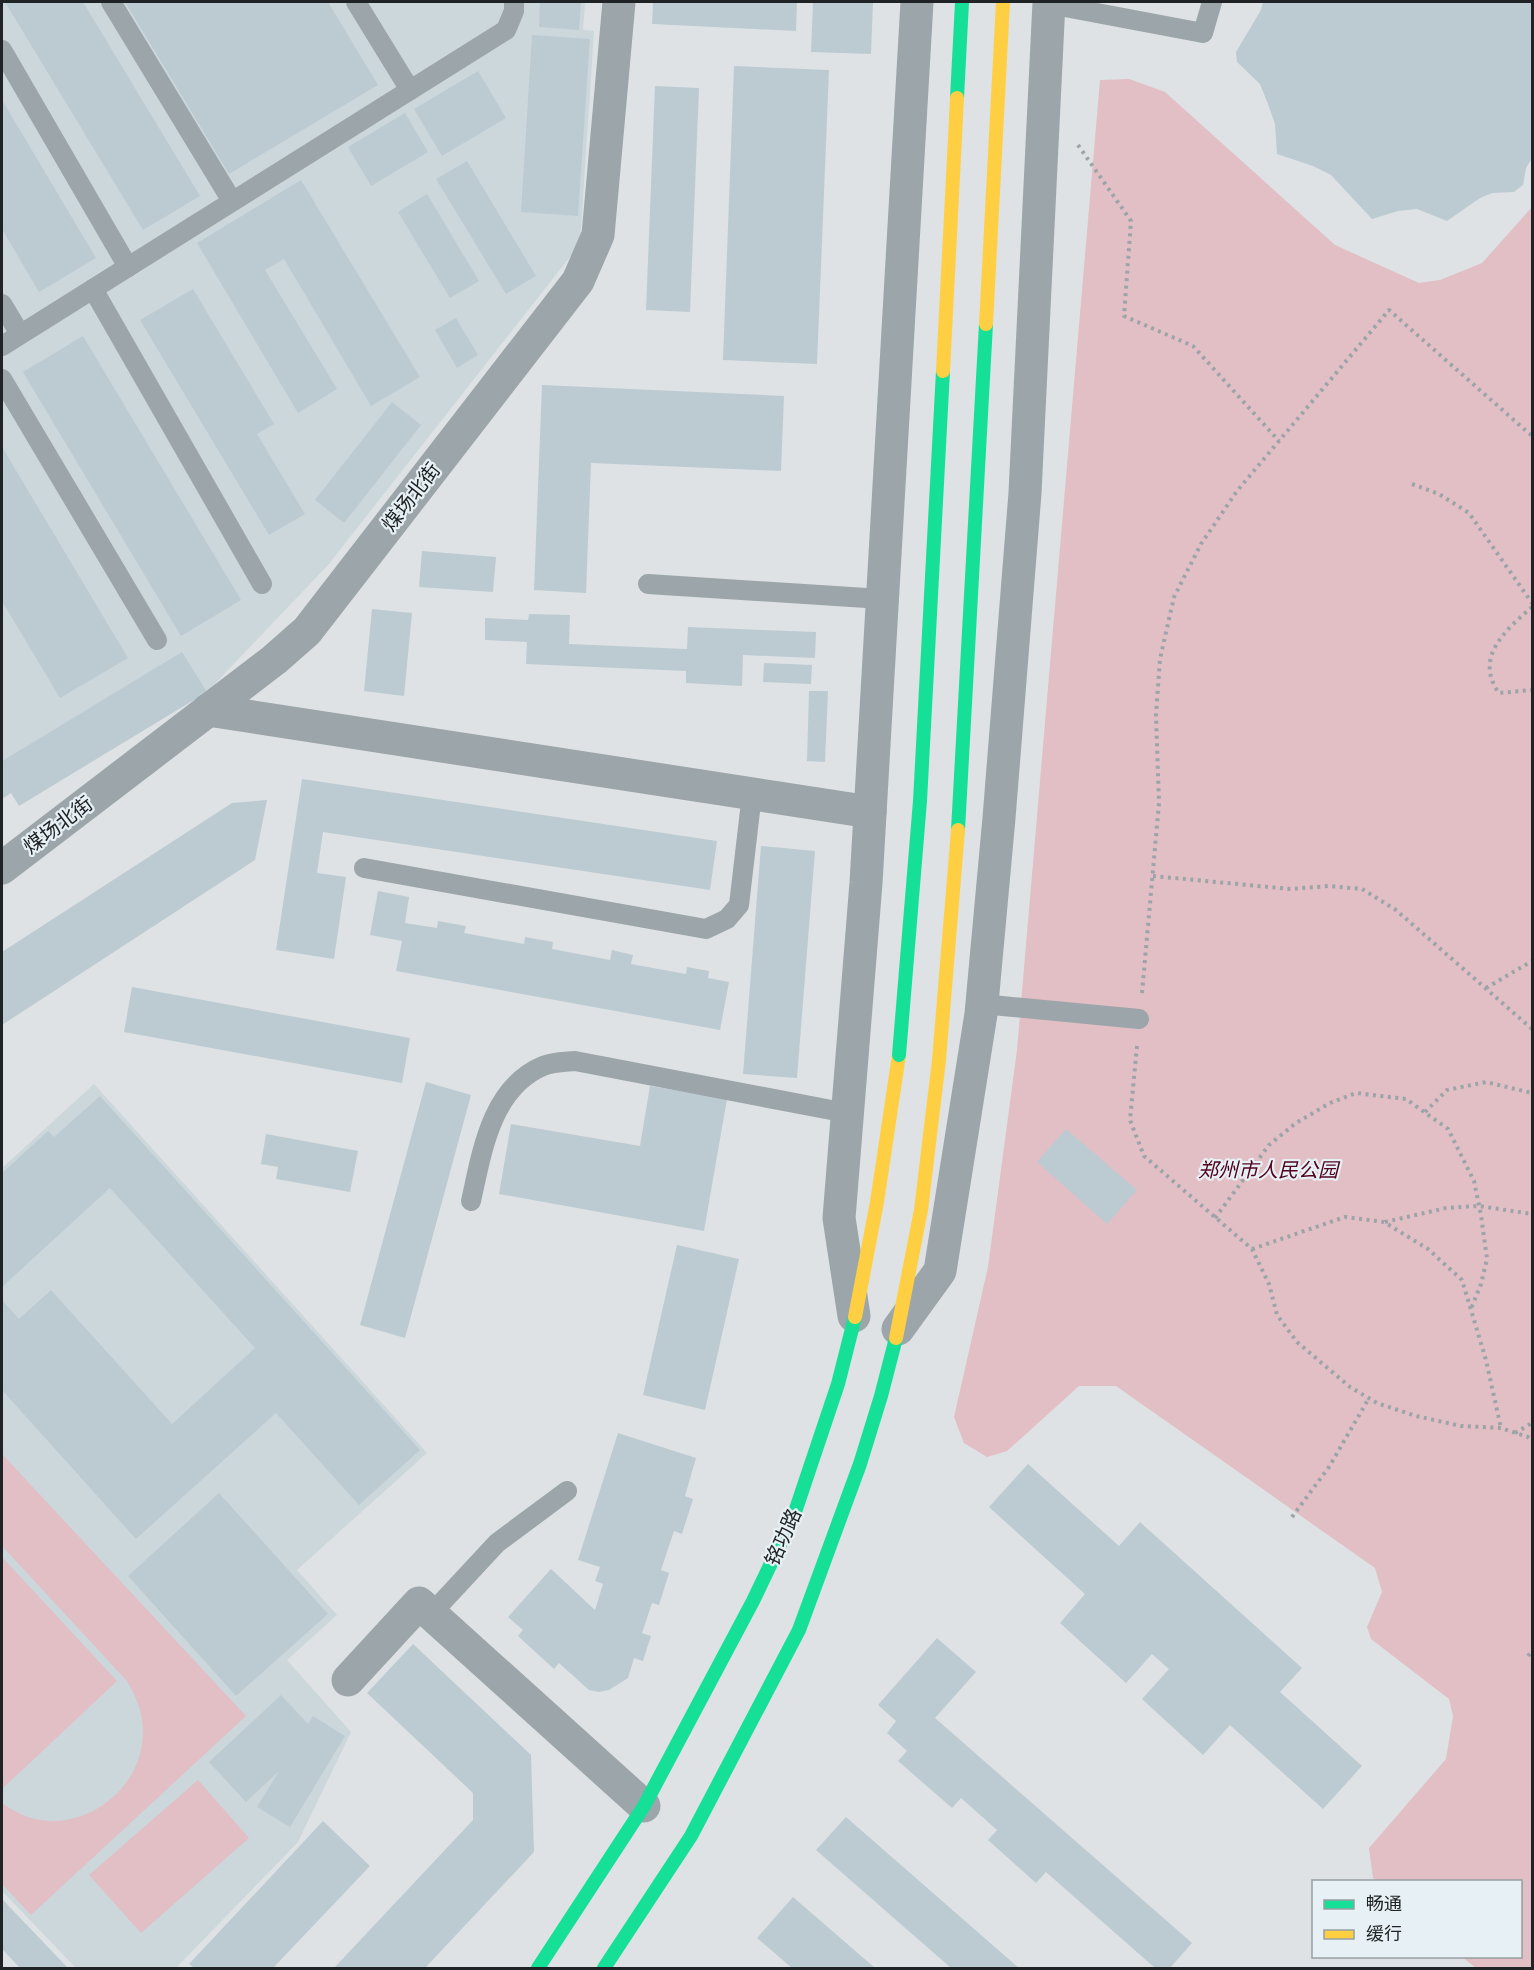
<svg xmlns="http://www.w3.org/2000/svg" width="1534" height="1970" font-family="'Libre Baskerville','Noto Sans SC',serif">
<rect width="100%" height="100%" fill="#dee2e4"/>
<g fill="#ccd7db">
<polygon points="2,2 585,2 583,30 594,31 580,244 328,565 207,692 182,653 2,761"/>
<polygon points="94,1084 427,1453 297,1570 337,1615 287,1660 351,1732 298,1842 176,1968 76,1968 2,1891 2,1168"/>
</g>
<g fill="#e1bfc5">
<polygon points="1129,79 1165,92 1335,245 1419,283 1440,280 1482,263 1532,207 1532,1968 1476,1968 1462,1957 1520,1956 1520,1882 1377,1882 1373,1878 1369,1848 1446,1759 1453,1716 1449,1699 1371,1639 1367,1627 1382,1592 1375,1568 1116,1386 1079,1386 1007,1451 987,1457 964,1443 954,1417 988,1267 1017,1050 1100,80"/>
<path d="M 2,1454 L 246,1716 L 31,1915 L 2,1884 L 2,1803 C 12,1810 22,1816 35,1819 C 93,1832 151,1779 142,1720 C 140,1705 134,1694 127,1681 L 2,1546 Z"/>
<polygon points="2,1557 117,1681 2,1789"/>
<polygon points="198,1780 249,1838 141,1933 89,1875"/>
</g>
<g fill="#bccbd2">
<polygon points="5,2 83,2 200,196 143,230"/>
<polygon points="125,2 328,2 378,85 229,174"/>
<polygon points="540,2 581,2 579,30 539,27"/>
<polygon points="653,2 797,2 796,31 652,24"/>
<polygon points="813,2 873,2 871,54 811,52"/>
<polygon points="1263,2 1532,2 1532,158 1526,168 1523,185 1514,192 1492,193 1480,198 1447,221 1417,209 1398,211 1372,219 1331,175 1313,166 1277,154 1275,124 1268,104 1260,84 1237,62 1236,52 1261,10"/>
<polygon points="532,35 590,39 578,216 521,212"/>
<polygon points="734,66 829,70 817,364 723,360"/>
<polygon points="478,71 506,118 442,156 414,109"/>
<polygon points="655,86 699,88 690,312 646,310"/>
<polygon points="2,100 96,258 39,292 2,229"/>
<polygon points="405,113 428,152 371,186 348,147"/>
<polygon points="467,161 536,276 506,294 436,179"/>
<polygon points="301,180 420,377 371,406 284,259 265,270 337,389 298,413 197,243"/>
<polygon points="427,194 479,281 450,298 398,212"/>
<polygon points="193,289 274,424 257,434 305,514 269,535 140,320"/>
<polygon points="456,318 478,355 457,368 435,330"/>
<polygon points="83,336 241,600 181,636 23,372"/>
<polygon points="542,385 784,396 781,471 591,463 586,593 534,590"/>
<polygon points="392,402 421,425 344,523 315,500"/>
<polygon points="2,447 128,658 60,698 2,601"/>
<polygon points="422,551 496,557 493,592 419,587"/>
<polygon points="372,609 412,613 404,696 364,691"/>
<polygon points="529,614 570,615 569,644 687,649 688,627 816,632 815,658 743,655 742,686 686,683 686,671 526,664 527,642 485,640 485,618 528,620"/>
<polygon points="182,652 207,692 19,806 11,793 2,799 2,761"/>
<polygon points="764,663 812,665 811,684 763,682"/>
<polygon points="809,691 828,691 825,762 807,761"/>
<polygon points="302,779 717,841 710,890 323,832 317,873 346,877 334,959 276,950"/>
<polygon points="267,800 255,860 2,1025 2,952 232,803"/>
<polygon points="761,846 815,851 797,1078 743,1074"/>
<polygon points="378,891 409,897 405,923 437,928 438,921 466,926 464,933 524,944 525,937 553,942 552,949 610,960 612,950 633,955 631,964 686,974 687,967 709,971 708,978 729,982 720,1030 396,971 402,941 370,935"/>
<polygon points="132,987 410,1038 402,1083 124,1032"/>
<polygon points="426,1082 471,1095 405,1338 360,1325"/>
<polygon points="650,1086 727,1099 704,1231 499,1194 511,1124 640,1146"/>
<polygon points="100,1096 420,1450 359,1505 276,1413 136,1539 2,1390 2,1300 19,1319 51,1290 172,1424 255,1348 110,1188 2,1287 2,1173 48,1131 54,1137"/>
<polygon points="1066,1129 1137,1190 1107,1224 1037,1162"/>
<polygon points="266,1134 358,1151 350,1192 276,1179 278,1167 261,1164"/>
<polygon points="677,1245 739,1259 705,1410 643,1395"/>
<polygon points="618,1433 696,1458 685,1496 693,1499 682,1534 674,1531 661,1570 669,1573 659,1605 652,1603 642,1633 651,1636 643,1661 634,1658 628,1678 609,1690 599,1692 589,1690 559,1663 554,1669 518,1636 523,1630 508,1617 551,1569 595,1610 603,1584 595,1581 600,1567 578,1560"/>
<polygon points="1028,1464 1119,1546 1140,1522 1302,1668 1280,1692 1362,1766 1323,1809 1230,1725 1203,1755 1142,1699 1169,1669 1152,1654 1126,1683 1060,1623 1085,1594 989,1507"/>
<polygon points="219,1493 328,1614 236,1696 128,1576"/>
<polygon points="937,1638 976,1672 935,1718 1192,1943 1170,1968 1155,1968 1046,1872 1036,1883 988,1840 997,1830 961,1798 952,1808 898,1761 907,1751 887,1733 896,1721 878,1705"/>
<polygon points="413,1644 531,1755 534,1852 425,1968 334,1968 473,1820 473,1793 367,1693"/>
<polygon points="281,1695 308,1724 313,1716 345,1736 290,1827 257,1807 279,1771 246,1802 209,1762"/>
<polygon points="846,1817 1019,1968 951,1968 816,1850"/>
<polygon points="323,1821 370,1866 273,1968 194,1968 189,1964"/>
<polygon points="793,1897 875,1968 792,1968 757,1938"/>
<polygon points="2,1899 68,1968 20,1968 2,1949"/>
</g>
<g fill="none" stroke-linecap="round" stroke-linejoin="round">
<g stroke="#9da4a8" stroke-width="4" stroke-dasharray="3 4.5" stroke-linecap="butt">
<polyline points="1078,145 1131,221 1124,316 1193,346 1279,441"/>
<polyline points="1412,484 1439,494 1469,513 1532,603"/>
<path d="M 1532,607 C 1507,629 1473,657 1499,693 L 1532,690"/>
<polyline points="1153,876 1290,889 1329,886 1362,889 1396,910 1532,1029"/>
<polyline points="1486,988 1532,961"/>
<polyline points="1142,993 1159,803 1156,715 1160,659 1174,597 1201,544 1237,491 1389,310 1532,436"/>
<polyline points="1137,1046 1130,1120 1144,1156 1252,1249 1269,1284 1277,1315 1297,1342 1350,1387 1377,1403 1416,1416 1461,1426 1501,1428 1528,1437 1532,1441"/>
<polyline points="1425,1112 1447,1090 1486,1082 1532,1093"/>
<polyline points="1215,1218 1269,1145 1296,1123 1330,1103 1356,1093 1406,1099 1448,1129 1474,1181 1481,1215 1487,1259 1481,1284 1471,1309"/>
<polyline points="1385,1222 1446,1208 1479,1206 1532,1214"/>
<polyline points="1252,1249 1345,1217 1384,1222 1428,1249 1462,1280 1486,1360 1501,1428"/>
<polyline points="1515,1433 1532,1423"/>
<polyline points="1292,1517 1329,1467 1369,1398"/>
<polyline points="1528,1656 1532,1651"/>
</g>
<g stroke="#9ca5a9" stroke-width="20">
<polyline points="111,2 232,201"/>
<polyline points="356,2 410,90"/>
<polyline points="1049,4 1203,33 1212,2"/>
<polyline points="2,50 128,267"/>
<polyline points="93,289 262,584"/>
<polyline points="2,304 20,334"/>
<polyline points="2,346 506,30 514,11 514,2"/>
<polyline points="2,379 157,640"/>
<polyline points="648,584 882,599"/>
<polyline points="364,868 706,929 727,919 739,905 752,794"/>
<polyline points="981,1004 1139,1019"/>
<path d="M 471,1201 C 482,1152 491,1088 543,1066 C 553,1062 565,1062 575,1061 L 847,1113"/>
<polyline points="431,1614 497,1543 567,1491"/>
</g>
<g stroke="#9ca5a9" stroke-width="33">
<polyline points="208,710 870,812"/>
<polyline points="2,868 274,660 307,631 578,281 598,235 619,2"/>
<polyline points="854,1316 839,1218 866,883 917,2"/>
<polyline points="898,1329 940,1271 981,1014 999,818 1025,493 1049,2"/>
<polyline points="348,1680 419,1603 644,1806"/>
</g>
<g stroke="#16e098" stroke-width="14">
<polyline points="538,1968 644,1806 753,1601 794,1515 838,1384 855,1317"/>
<polyline points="604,1968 691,1836 799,1630 860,1464 881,1396 896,1338"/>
</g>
<g stroke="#ffcf43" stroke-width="14">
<polyline points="855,1317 877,1202 899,1055"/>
<polyline points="896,1338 921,1210 939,1060"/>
</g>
<g stroke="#16e098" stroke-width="14">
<polyline points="957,98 962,2"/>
<polyline points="958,830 986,324"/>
<polyline points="899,1055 920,801 943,371"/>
</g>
<g stroke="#ffcf43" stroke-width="14">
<polyline points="986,324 1003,2"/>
<polyline points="943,371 957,98"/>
<polyline points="939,1060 958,830"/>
</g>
</g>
<g text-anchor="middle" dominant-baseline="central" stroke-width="4.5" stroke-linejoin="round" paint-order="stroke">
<g font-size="20" fill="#202325" stroke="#e7f1f5">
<text transform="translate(411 497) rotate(-52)">煤场北街</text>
<text transform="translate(58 825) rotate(-37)">煤场北街</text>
<text transform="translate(783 1537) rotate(-66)">铭功路</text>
</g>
<g font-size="20" font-style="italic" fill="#52001b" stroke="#e7f1f5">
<text x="1268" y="1170">郑州市人民公园</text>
</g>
</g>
<rect width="1534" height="1970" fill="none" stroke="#202325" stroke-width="6"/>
<rect x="1312" y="1880" width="210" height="78" fill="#e7f1f5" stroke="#979fa2" stroke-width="1.5"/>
<rect x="1324" y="1900" width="30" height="9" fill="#16e098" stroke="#979fa2" stroke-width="1.5"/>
<text x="1366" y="1910" font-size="18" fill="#202325">畅通</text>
<rect x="1324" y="1930" width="30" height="9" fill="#ffcf43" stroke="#979fa2" stroke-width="1.5"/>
<text x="1366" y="1940" font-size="18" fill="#202325">缓行</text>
</svg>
